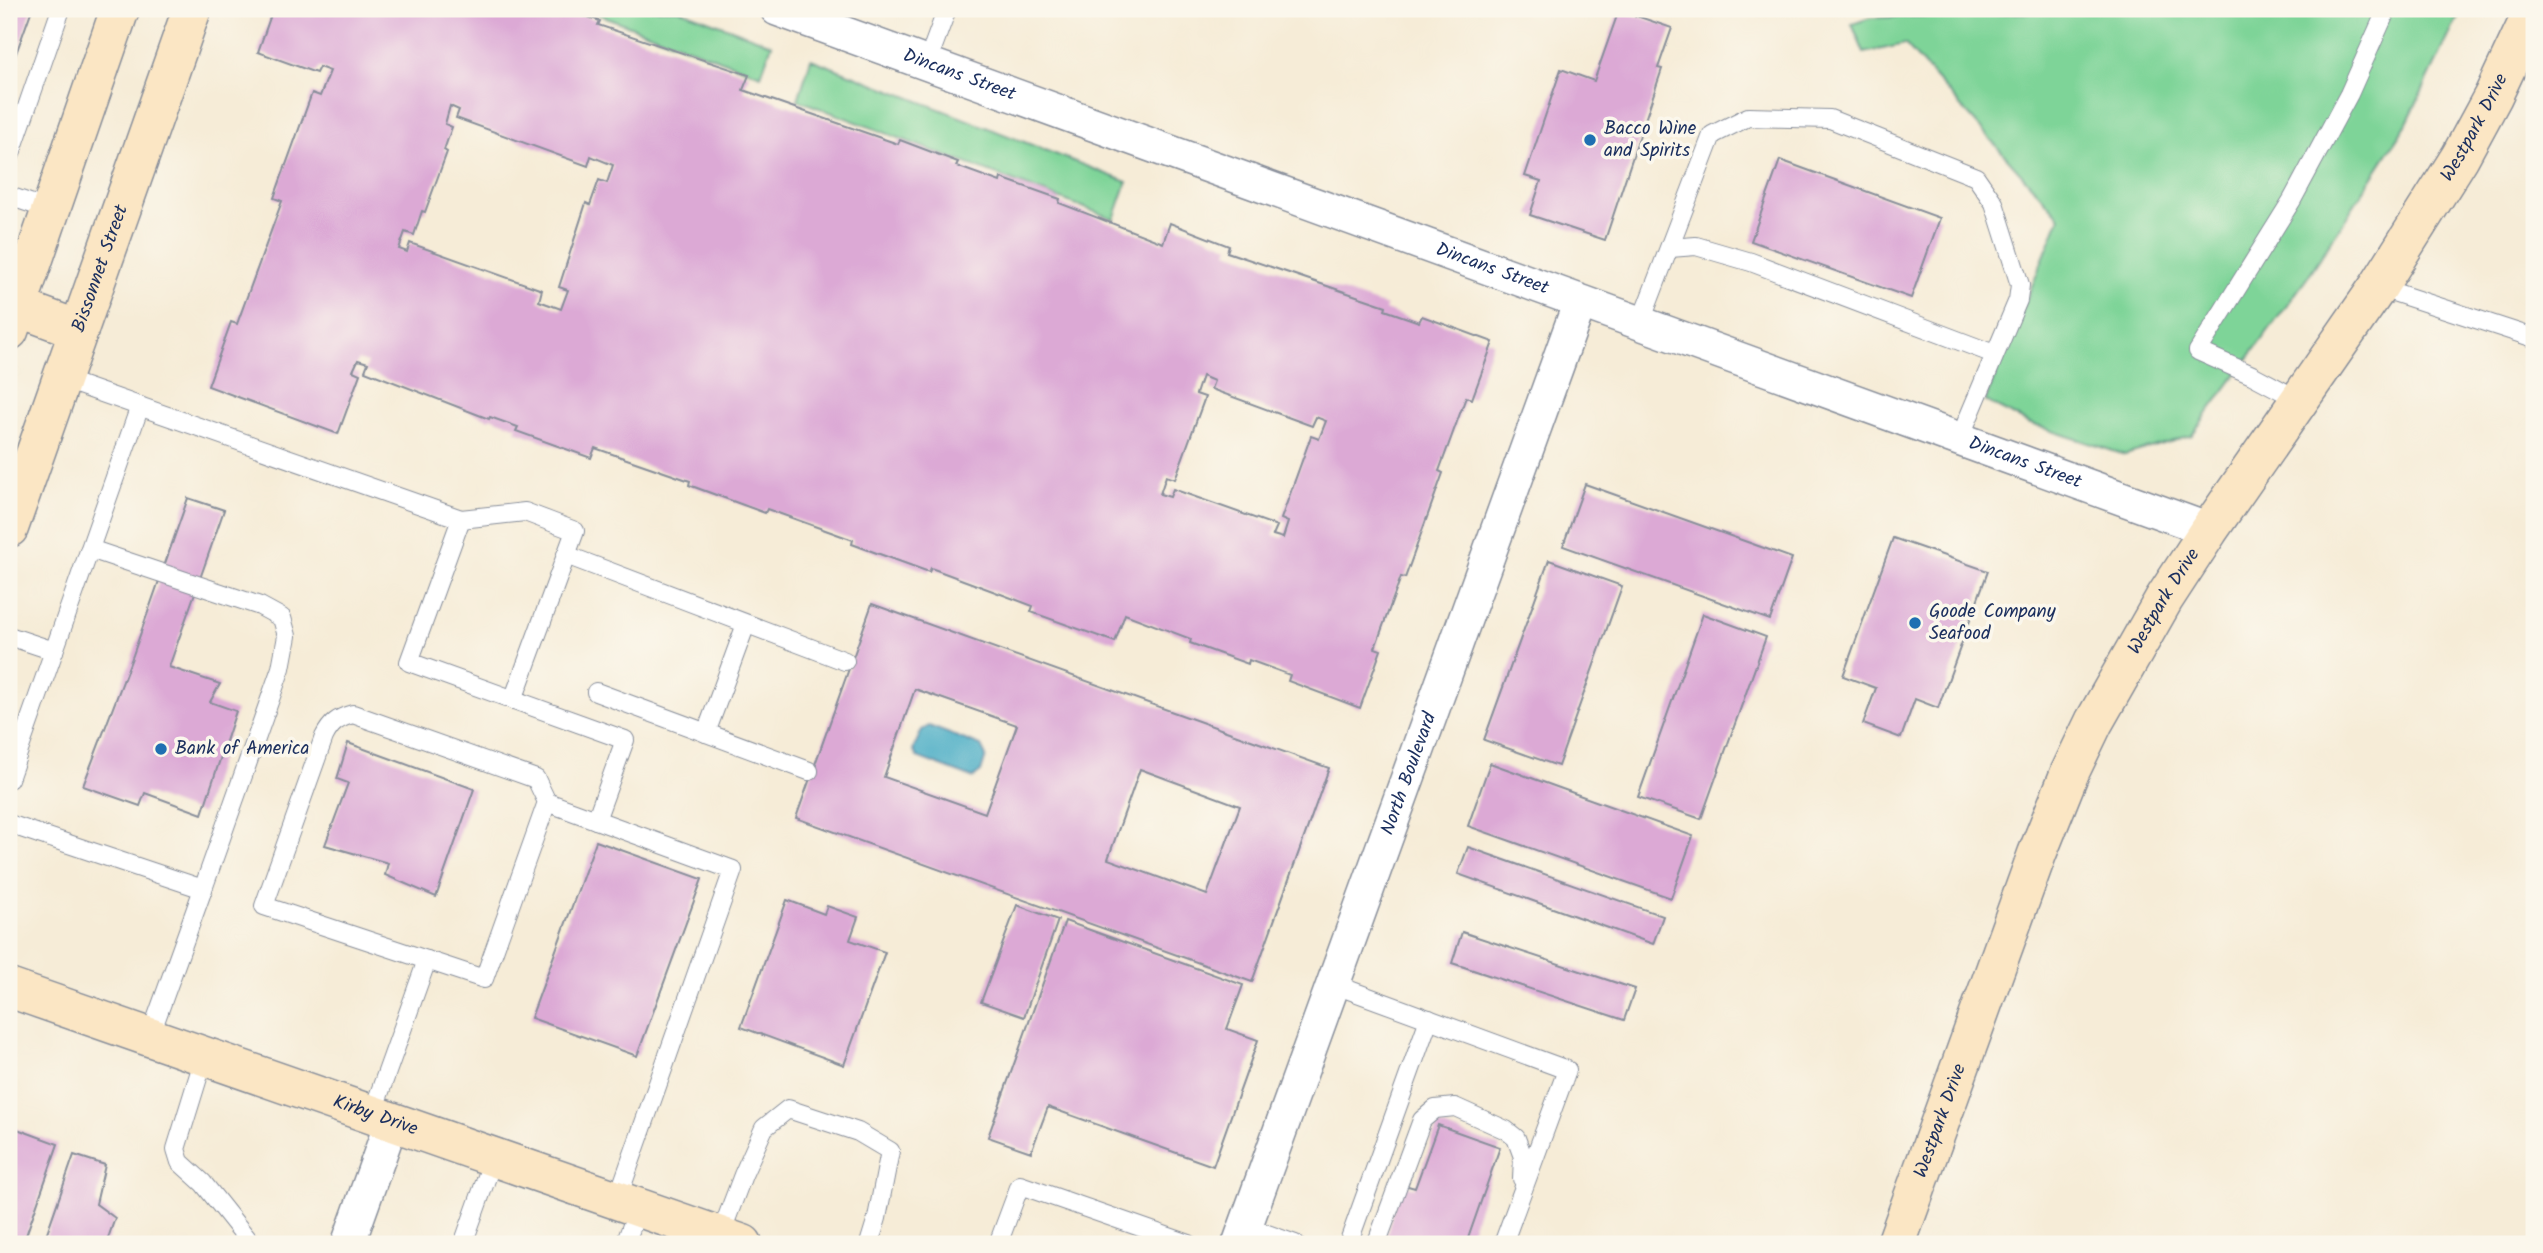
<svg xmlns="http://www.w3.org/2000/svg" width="2543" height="1253" font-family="Kalam,sans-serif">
<rect width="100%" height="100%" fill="#fbf7ec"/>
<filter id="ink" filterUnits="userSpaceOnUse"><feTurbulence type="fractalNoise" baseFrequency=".0143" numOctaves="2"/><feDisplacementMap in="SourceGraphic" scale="14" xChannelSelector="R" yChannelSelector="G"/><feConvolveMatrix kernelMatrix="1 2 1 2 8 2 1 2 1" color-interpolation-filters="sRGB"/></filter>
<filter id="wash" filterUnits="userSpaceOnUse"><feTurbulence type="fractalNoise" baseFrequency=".00686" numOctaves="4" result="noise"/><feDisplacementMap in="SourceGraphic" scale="28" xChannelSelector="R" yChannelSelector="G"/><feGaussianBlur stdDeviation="1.57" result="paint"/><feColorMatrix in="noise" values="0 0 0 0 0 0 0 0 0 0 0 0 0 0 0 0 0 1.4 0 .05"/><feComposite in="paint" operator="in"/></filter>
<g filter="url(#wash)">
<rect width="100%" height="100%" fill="#f6ecd7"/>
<g fill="#7ed498" stroke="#4c827b" stroke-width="2">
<polygon points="584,9 678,9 772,44 761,75"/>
<polygon points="2124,9 2462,9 2406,125 2307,278 2191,436 2125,455 2028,423 1985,401 2060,217 1905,44 1864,53 1852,24 1870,18"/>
<polygon points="811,59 1127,182 1114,219 798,100"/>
</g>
<polygon fill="#46acc5" stroke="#306e92" stroke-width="2" points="929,726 981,746 986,756 981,772 973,778 917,757 913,750 922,730"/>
<g id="blocks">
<g fill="#dca9d5" fill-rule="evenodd">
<polygon points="9,9 32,9 9,73"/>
<path d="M 273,9 L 564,9 L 600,21 L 598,25 L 749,75 L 743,90 L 898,144 L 900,140 L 958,162 L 956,166 L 1000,182 L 1001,178 L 1060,199 L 1059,203 L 1163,243 L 1170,223 L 1229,246 L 1227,252 L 1386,306 L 1385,310 L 1419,322 L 1422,316 L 1493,342 L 1472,399 L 1466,397 L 1439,471 L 1443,473 L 1405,578 L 1401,577 L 1375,648 L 1381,650 L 1360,708 L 1288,681 L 1290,675 L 1249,660 L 1248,664 L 1190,643 L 1191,639 L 1125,614 L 1115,642 L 1031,612 L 1033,606 L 931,568 L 929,572 L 852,544 L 853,540 L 767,509 L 765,513 L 689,485 L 690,481 L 595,448 L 591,458 L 516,431 L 518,427 L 490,417 L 489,419 L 365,371 L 368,363 L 358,360 L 353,371 L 360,374 L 338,434 L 208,386 L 231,322 L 237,324 L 282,201 L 274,198 L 312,93 L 320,96 L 330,71 L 319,67 L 316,73 L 258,52 ZM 450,106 L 459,110 L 456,118 L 588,166 L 591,156 L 613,165 L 607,183 L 599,180 L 590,205 L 586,203 L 559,287 L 568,290 L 561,309 L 539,301 L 542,290 L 410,243 L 407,252 L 399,249 L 405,232 L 414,235 L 422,211 L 425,212 L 447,152 L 444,150 L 452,127 L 445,124 ZM 1202,376 L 1214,381 L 1211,389 L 1312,426 L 1316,417 L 1326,421 L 1319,439 L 1311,436 L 1281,519 L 1288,522 L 1283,538 L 1273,535 L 1277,526 L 1173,489 L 1170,497 L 1160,494 L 1166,476 L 1175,479 L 1205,397 L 1196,394 Z"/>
<polygon points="1619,10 1672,28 1658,68 1662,69 1605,240 1530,215 1541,181 1525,176 1561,69 1594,81"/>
<polygon points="1780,160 1940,218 1911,298 1751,241"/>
<polygon points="1585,484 1792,558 1770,620 1563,546"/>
<polygon points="188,498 224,510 169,667 220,684 210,702 236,711 202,814 145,793 140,806 83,786 133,655"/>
<polygon points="1893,538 1988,571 1938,708 1915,699 1901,738 1863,724 1876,688 1843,676"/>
<polygon points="1549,560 1622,586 1558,766 1484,740"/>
<path d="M 872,604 L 1329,768 L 1252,982 L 796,818 ZM 915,689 L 1017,725 L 985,813 L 884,777 ZM 1140,769 L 1240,806 L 1207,895 L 1108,859 Z"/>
<polygon points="1703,614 1766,637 1701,819 1638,797"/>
<polygon points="348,743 474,789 436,897 385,875 388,863 325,845 348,783 337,779"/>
<polygon points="1490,763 1693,836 1671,898 1468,826"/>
<polygon points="596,841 702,879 637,1056 531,1018"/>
<polygon points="1468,847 1663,916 1653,944 1458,874"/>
<polygon points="787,900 824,914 827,906 858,917 850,940 885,952 844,1065 741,1027"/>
<polygon points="1017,905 1058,920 1024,1017 981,1002"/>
<polygon points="1065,921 1243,985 1227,1029 1258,1040 1213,1166 1048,1107 1031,1152 988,1137"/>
<polygon points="1462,932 1635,989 1624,1020 1452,963"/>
<polygon points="1438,1125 1500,1147 1466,1244 1384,1244 1401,1184 1415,1188"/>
<polygon points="9,1126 58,1144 23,1244 9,1244"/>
<polygon points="74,1155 105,1165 96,1204 115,1218 106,1244 43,1244"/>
</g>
</g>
</g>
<g filter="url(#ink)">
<use href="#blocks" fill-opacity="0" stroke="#888e9a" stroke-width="2"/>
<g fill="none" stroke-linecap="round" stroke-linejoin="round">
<defs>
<g id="service">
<polyline points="927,63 947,9"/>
<polyline points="9,159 61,9"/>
<polyline points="9,196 50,210"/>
<polyline points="1670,248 1696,246 1751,262 1994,354"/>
<polyline points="2378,287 2534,338"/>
<polyline points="1640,324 1712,135 1748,117 1830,119 1976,177 1994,203 2020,285 2018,300 1959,440"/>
<polyline points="62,379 461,519 409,662 625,740 596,820"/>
<polyline points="2299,400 2252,375 2198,351 2292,200 2349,94 2387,9"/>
<polyline points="461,519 525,512 575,531 513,700"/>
<polyline points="90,549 260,606 282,618 287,636 281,668 203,889"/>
<polyline points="566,555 845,661"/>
<polyline points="9,636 54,651 9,779"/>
<polyline points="54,651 140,406"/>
<polyline points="596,692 809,771"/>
<polyline points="706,733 746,624"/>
<path d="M 547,802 L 484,979 L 264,906 L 324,737 C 331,723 338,718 353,714 L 536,779 L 547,802 L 733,870 L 617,1200"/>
<polyline points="9,824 203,889 150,1036"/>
<polyline points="1333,984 1567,1070 1503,1244"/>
<polyline points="205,1055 176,1149 180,1162 203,1183 246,1237 250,1244"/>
<polyline points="372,1114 427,960"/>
<polyline points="1245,1226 1295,1244"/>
<polyline points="720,1236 743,1175 764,1128 788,1109 858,1132 890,1151 877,1218 869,1244"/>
<polyline points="463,1244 494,1157"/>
<polyline points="625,1244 639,1207"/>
<polyline points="998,1244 1020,1185 1189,1244"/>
<polyline points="1348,1244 1429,1019"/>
<polyline points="1373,1244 1377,1242 1422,1120 1435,1109 1455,1107 1506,1130 1516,1138 1523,1157 1522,1179"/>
</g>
<g id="minor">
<path id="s1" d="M 777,9 L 2209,530"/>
<polyline points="348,1244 392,1121"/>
<path id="s2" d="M 1239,1244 L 1580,302"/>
</g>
<g id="secondary">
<polyline points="17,307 79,330"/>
<polyline points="9,331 120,9"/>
<path id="s3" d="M 9,528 L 192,9"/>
<path id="s4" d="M 9,988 L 743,1244"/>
<path id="s5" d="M 1896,1244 L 2037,854 L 2070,772 L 2094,722 L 2164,599 L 2209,530 L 2378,287 L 2460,157 L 2493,96 L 2534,9"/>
</g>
</defs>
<use href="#service" stroke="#888e9a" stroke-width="20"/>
<use href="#minor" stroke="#888e9a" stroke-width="36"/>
<use href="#secondary" stroke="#888e9a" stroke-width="41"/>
<use href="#service" stroke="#fff" stroke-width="18"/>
<use href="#minor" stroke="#fff" stroke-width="33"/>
<use href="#secondary" stroke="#fbe6c4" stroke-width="38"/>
</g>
</g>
<g fill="#1f6fb2" stroke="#fbf7ec" stroke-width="2.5">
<circle cx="1590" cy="140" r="7"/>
<circle cx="1915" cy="623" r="7"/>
<circle cx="161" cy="749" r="7"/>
</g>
<g text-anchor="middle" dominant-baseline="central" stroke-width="7" stroke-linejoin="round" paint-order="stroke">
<g font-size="19" fill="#1b2f5e" stroke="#fbf7ec">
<text stroke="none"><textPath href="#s1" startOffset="194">Dincans Street</textPath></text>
<text stroke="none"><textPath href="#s5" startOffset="1265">Westpark Drive</textPath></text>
<text stroke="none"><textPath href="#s3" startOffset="275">Bissonnet Street</textPath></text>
<text stroke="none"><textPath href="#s1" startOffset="761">Dincans Street</textPath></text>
<text stroke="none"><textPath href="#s1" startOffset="1328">Dincans Street</textPath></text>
<text stroke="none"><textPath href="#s5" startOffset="698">Westpark Drive</textPath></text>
<text stroke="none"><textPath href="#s2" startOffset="500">North Boulevard</textPath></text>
<text stroke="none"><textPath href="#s4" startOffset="388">Kirby Drive</textPath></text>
<text stroke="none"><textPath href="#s5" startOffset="131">Westpark Drive</textPath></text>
</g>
<g font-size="19" fill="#1b2f5e" stroke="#fbf7ec" text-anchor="start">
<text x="1604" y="129">Bacco Wine<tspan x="1604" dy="22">and Spirits</tspan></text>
<text x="1929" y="612">Goode Company<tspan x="1929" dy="22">Seafood</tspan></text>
<text x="175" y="749">Bank of America</text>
</g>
</g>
<rect width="2543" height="1253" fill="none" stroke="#fbf7ec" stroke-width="35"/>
</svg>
